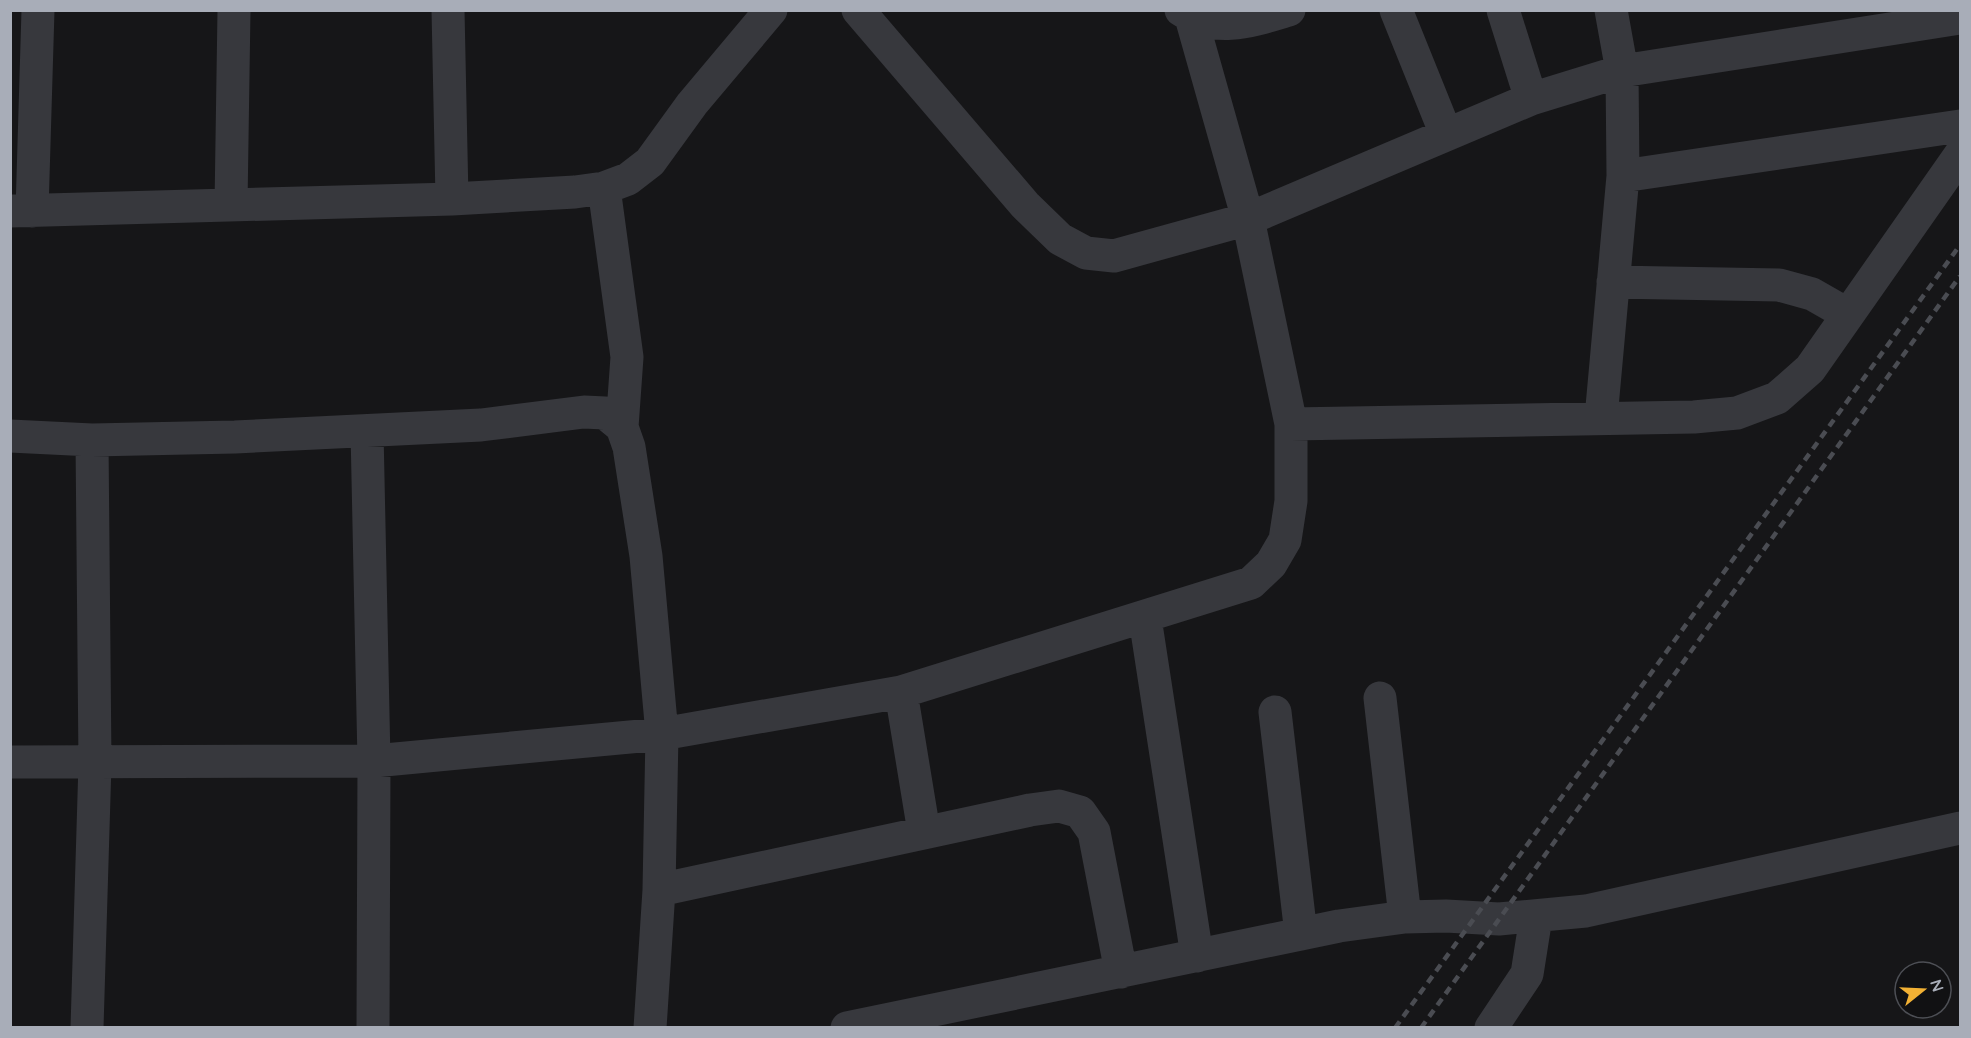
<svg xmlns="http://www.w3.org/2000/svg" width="1971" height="1038" viewBox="0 0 1971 1038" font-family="Quicksand,sans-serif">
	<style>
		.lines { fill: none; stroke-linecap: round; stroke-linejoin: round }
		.minor { stroke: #37383d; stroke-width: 33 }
		.rail { stroke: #4a4c52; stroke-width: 4.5; stroke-dasharray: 8 6; stroke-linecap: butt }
	</style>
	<rect width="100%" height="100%" fill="#161618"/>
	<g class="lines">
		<!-- minor -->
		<path class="minor" d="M448 10 452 199
			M858 10 1025 205 1060 239 1086 253 1114 256 1248 219 1531 99 1622 71 1960 18
			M1181 10C1216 34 1252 21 1289 10
			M1396 10 1446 134
			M1503 10 1531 99
			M1623 176 1960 126
			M604 188 627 357 622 427
			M231 205 234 10
			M10 211 452 199 575 192 604 188 628 179 650 162 692 104 771 10
			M32 211 38 10
			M1613 282 1779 285 1812 294 1847 314
			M1601 418 1623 176 1622 71 1611 10
			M1291 424 1694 417 1737 413 1777 398 1810 369 1960 155
			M367 431 374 761 373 1028
			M10 436 92 440 235 437 481 425 584 412 605 413 622 427 629 447 646 556 662 734 659 890 650 1028
			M1145 618 1197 956
			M901 692 924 832
			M1380 698 1405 917
			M1275 712 1301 934
			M10 762 374 761 662 734 901 692 1251 583 1271 564 1285 540 1291 501V424L1248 219 1189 10
			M659 890 1030 810 1059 806 1080 812 1094 832 1121 972
			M87 1028 95 763 92 440
			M847 1028 1339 926 1405 917 1446 916 1499 919 1586 911 1960 828
			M1491 1028 1527 974 1536 917"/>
		<!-- rail -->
		<path class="rail" d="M1395 1028 1960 245
			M1421 1028 1960 276"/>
	</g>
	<!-- border -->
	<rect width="1971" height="1038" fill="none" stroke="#a8adb8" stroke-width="24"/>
	<!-- north arrow -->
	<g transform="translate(1923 990) rotate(72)"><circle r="28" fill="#111113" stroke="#4d4f55" stroke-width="1.5"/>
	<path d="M0-4.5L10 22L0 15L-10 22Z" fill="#f2b134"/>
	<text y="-9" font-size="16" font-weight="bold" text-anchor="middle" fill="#a8adb8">N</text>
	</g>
</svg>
